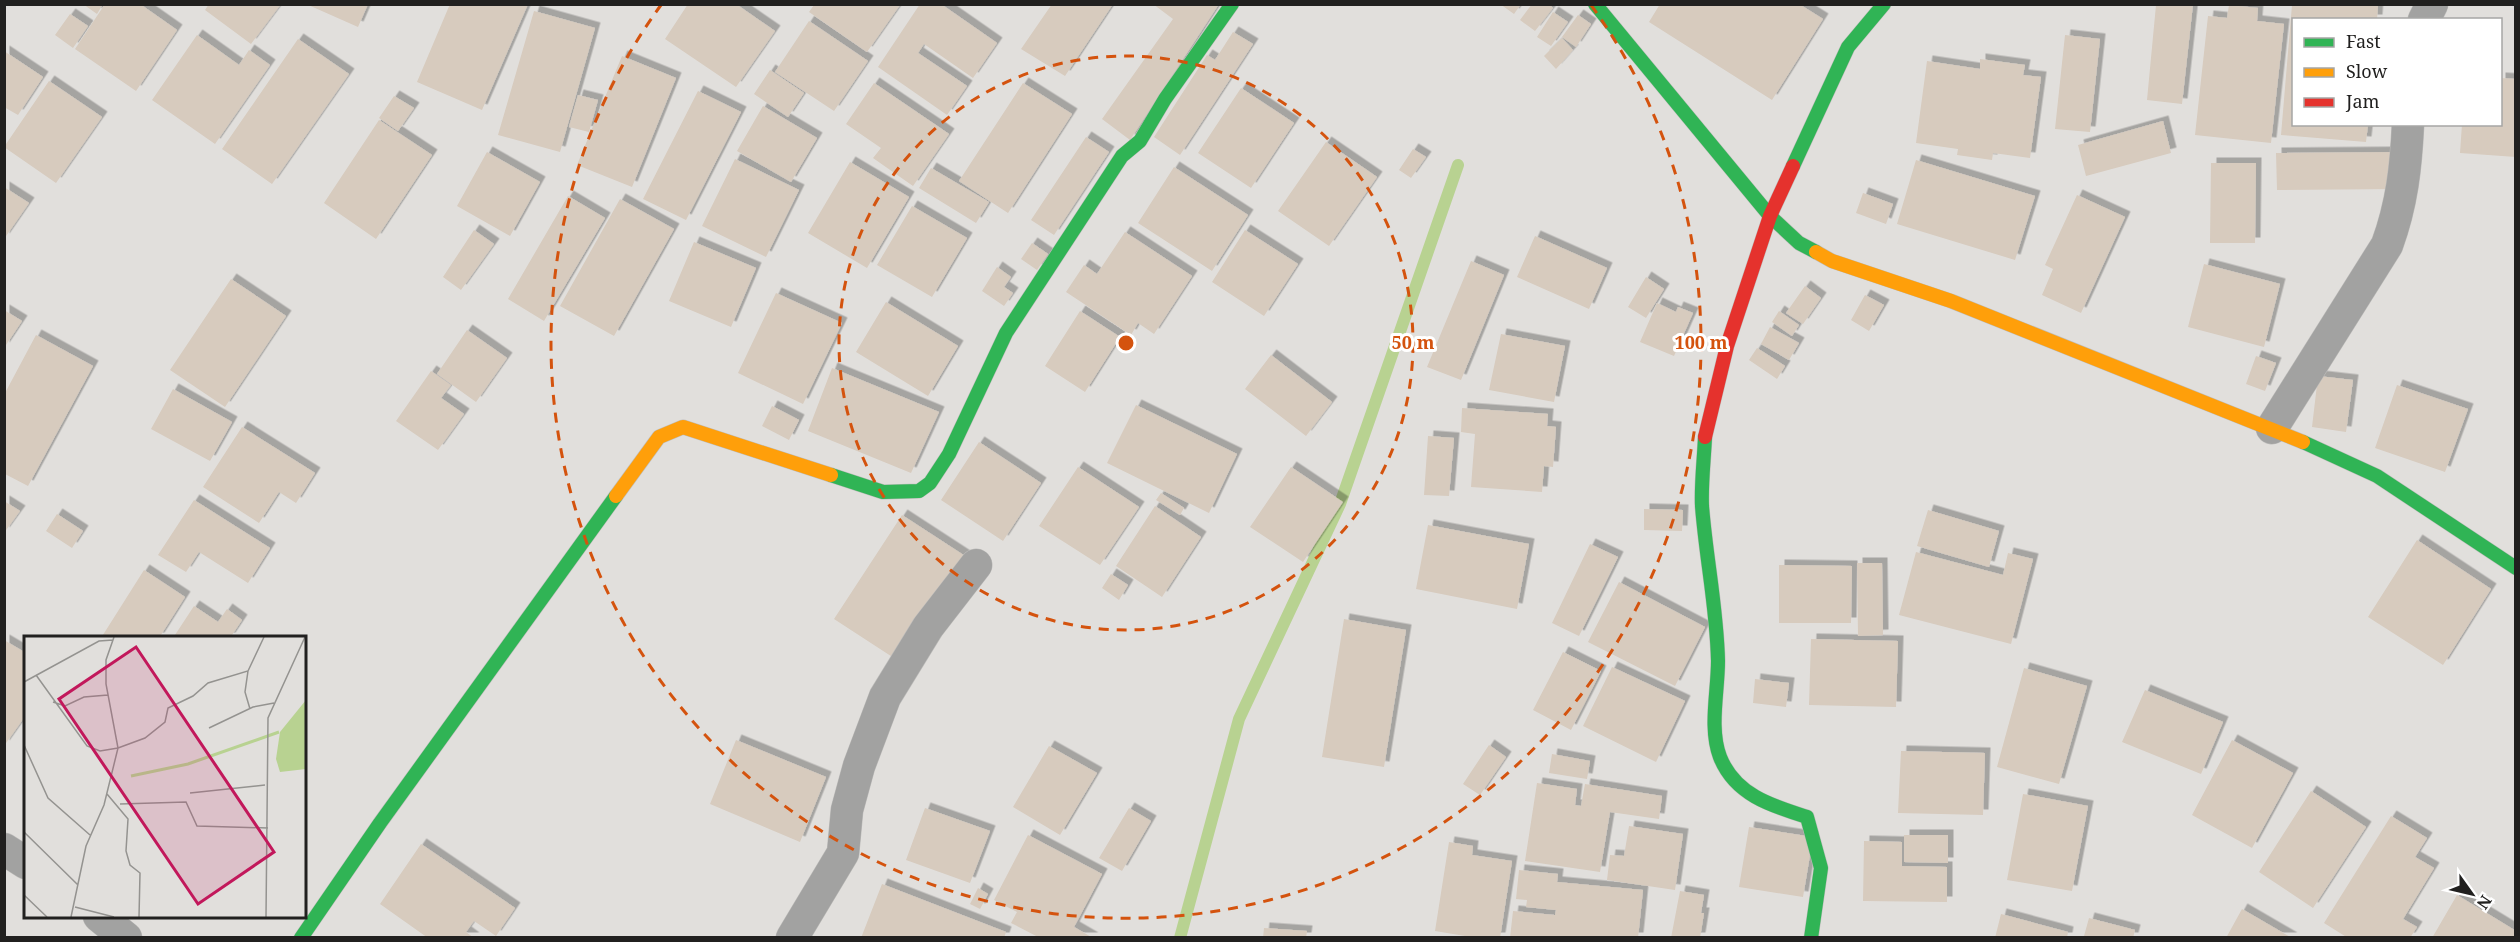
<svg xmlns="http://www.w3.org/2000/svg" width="2520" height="942" viewBox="0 0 2520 942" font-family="'Noto Serif',serif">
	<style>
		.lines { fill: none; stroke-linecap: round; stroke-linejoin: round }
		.stream { stroke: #b8d291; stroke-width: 12 }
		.building { fill: #d7cbbe; filter: url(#shadow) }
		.street-casing { stroke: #bebdbb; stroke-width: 33 }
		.fast-casing { stroke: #bebdbb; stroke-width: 15 }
		.slow-casing { stroke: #bebdbb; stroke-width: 15 }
		.jam-casing { stroke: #bebdbb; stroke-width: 15 }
		.street { stroke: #a2a2a1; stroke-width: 32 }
		.fast { stroke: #30b455; stroke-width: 14 }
		.slow { stroke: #ff9f0a; stroke-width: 14 }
		.jam { stroke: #e5322d; stroke-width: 14 }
		.ring { fill: none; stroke: #d4530e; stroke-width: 3; stroke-dasharray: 10 8 }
		.inset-river { fill: none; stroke: #b8d291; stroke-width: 3 }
		.inset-road { fill: none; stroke: #949390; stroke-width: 1.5 }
		.view { fill: #c2185b; fill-opacity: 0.15; stroke: #c2185b; stroke-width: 3 }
		.inset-edge { fill: none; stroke: #21201f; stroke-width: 3 }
		.centre { fill: #d4530e; stroke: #fff; stroke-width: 3 }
		.ring-label { font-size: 18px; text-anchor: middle; font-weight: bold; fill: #d4530e; stroke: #fff; stroke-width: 6; stroke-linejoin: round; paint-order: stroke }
	</style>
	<defs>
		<filter id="shadow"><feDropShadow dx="5.5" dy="-5.5" stdDeviation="0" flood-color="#0004"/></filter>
	</defs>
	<rect width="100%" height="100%" fill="#e1dfdc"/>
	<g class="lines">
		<!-- stream -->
		<path class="stream" d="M1180 938 1239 719 1340 504 1458 165"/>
	</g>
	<!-- building -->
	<path class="building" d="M83 4H103L97 14Z
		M105 4H140L177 30 136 91 75 49Z
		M209 4H281L251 44 205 10Z
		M306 4H368L358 27Z
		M450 4H528L482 110 417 82Z
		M688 4H736L775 31 736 87 665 39Z
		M920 4H941L997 43 973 78 924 44 918 53 967 86 947 115 878 67Z
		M1052 4H1113L1065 76 1021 49Z
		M1153 4H1219L1130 140 1102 119 1173 19Z
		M1500 4H1521L1514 14Z
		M1532 4H1549L1553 8 1535 31 1520 20Z
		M1660 4H1799L1823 19 1772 100 1649 22Z
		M2164 4H2193L2182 104 2147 100 2156 5 2164 6Z
		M814 5H900L867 52 809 12Z
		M2229 5 2258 8 2257 21 2284 24 2271 143 2195 135 2208 16 2227 18Z
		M2292 5H2378L2377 20H2294V124H2368L2366 142 2281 135Z
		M534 11 595 28 560 152 498 135Z
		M1553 12 1568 22 1551 46 1537 37Z
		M70 14 88 26 73 48 55 35Z
		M1578 15 1591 24 1576 47 1562 37Z
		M809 21 868 61 834 111 775 72Z
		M1233 32 1253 44 1180 155 1154 137 1207 55 1215 60Z
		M197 35 239 65 249 50 270 65 215 144 152 100Z
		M2065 35 2100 39 2090 132 2055 129Z
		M1562 38 1573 50 1556 69 1544 56Z
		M298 39 349 74 272 184 222 149Z
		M4 51 43 77 18 115 4 107Z
		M622 56 676 78 632 187 577 165Z
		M1980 59 2025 65 2023 75 2041 77 2030 158 1993 153 1992 160 1957 155 1958 149 1916 143 1927 61 1980 69Z
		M770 70 804 93 788 117 754 94Z
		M2500 78 2516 79V157L2460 153 2462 124H2500Z
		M49 81 102 117 56 183 4 147Z
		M874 83 949 134 913 186 873 158 881 148 846 124Z
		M1023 83 1072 114 1008 213 959 181Z
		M1241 88 1294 123 1251 188 1198 153Z
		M698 91 741 112 686 220 643 199Z
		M578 95 598 100 589 132 569 127Z
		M394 96 414 108 398 131 379 118Z
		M763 106 817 138 791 182 737 151Z
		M379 120 432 155 376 239 324 203Z
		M2163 121 2171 153 2086 176 2078 145Z
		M1086 137 1109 152 1054 235 1031 220Z
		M1326 142 1377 177 1329 246 1278 211Z
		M1413 149 1426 157 1411 178 1399 170Z
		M487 152 540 182 510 236 457 206Z
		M2400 152V189L2277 190 2276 153Z
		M735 159 799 190 766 257 702 226Z
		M1916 160 2035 196 2015 260 1897 224Z
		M850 162 909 197 867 268 808 233Z
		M2211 163H2256L2255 243H2210Z
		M1174 167 1248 215 1212 271 1138 223Z
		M931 168 989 202 976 223 919 188Z
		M4 187 29 203 4 239Z
		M1863 193 1893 204 1886 224 1856 213Z
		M2077 195 2125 217 2081 313 2042 295 2053 269 2045 265Z
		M568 196 605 218 544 321 508 299Z
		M620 199 674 229 614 336 560 306Z
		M912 206 967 238 932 297 877 265Z
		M474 230 494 244 461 290 443 277Z
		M1245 230 1298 264 1264 316 1212 282Z
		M1125 232 1192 276 1154 334 1138 323 1131 335 1066 292 1084 265 1097 274Z
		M1535 236 1607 268 1589 309 1517 277Z
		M694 242 756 268 731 327 669 301Z
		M1032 243 1048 254 1037 270 1021 259Z
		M1471 261 1504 275 1461 380 1427 367Z
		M2204 264 2280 284 2264 347 2188 327Z
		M997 267 1011 277 1004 287 1013 293 1004 306 982 291Z
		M1646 277 1664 289 1646 318 1628 307Z
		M231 279 286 316 225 407 170 370Z
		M1805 286 1821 298 1803 324 1786 313Z
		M776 293 842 323 803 404 738 373Z
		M1865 295 1884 305 1869 331 1851 320Z
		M886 302 958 346 928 396 856 352Z
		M1657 303 1676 312 1678 307 1693 313 1674 356 1640 342Z
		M4 310 22 321 4 348Z
		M1080 311 1120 337 1085 392 1045 366Z
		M1779 311 1799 325 1792 336 1772 322Z
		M1770 327 1799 343 1789 360 1761 344Z
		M467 330 507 358 476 402 437 374Z
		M1501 334 1565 346 1554 402 1489 390Z
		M36 335 93 366 28 486 5 474V393Z
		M1757 348 1785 366 1777 379 1749 360Z
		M1271 355 1332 402 1306 436 1245 389Z
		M2256 356 2276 363 2265 391 2246 384Z
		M832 368 939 412 911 473 808 431Z
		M431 371 451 385 441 398 464 414 438 450 396 421Z
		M2318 376 2353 380 2346 432 2312 427Z
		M2397 385 2468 409 2445 472 2375 448Z
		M173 389 232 422 210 461 151 429Z
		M1136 405 1237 454 1209 513 1107 463Z
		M772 406 799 420 789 440 762 426Z
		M1462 408 1548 414 1547 426 1556 427 1553 467 1544 466 1542 492 1471 487 1475 434 1461 432Z
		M242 427 315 473 296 503 279 492 259 523 203 487Z
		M1428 436 1454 438 1449 496 1424 495Z
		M979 442 1041 483 1003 541 941 500Z
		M1078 467 1139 507 1100 565 1039 526Z
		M1291 467 1343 502 1303 562 1250 527Z
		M1161 493 1184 508 1180 515 1156 500Z
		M194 500 270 548 248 583 199 552 186 572 158 555Z
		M4 501 20 511 4 533Z
		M1155 506 1201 537 1162 597 1116 566Z
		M1644 509 1683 510 1682 531 1644 530Z
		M1928 510 1999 531 1989 567 1917 546Z
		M57 514 83 531 72 548 46 531Z
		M902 515 965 556 897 660 834 619Z
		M1428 525 1529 544 1517 609 1416 589Z
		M2417 540 2491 589 2443 665 2368 617Z
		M1590 544 1618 557 1579 636 1552 623Z
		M1916 552 2003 575 2008 553 2033 559 2011 644 1899 615Z
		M1857 563H1882L1883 635 1858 636Z
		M1779 565 1852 566 1851 623H1779Z
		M144 570 185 597 159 638H101Z
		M1111 574 1128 585 1119 600 1102 588Z
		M1619 582 1705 627 1675 686 1588 642Z
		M194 606 218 622 227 609 242 620 230 638H173Z
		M1344 619 1406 630 1384 767 1322 757Z
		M1811 639 1898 641 1896 707 1809 705Z
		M4 640 26 653V715L4 746Z
		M1563 652 1601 671 1571 730 1533 710Z
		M1612 667 1685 701 1656 762 1583 726Z
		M2024 668 2087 686 2059 784 1997 767Z
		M1755 679 1789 683 1786 707 1753 703Z
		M2145 690 2223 722 2201 774 2122 742Z
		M736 740 826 777 800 842 710 804Z
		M2232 740 2293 773 2252 848 2192 815Z
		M1489 745 1506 757 1480 795 1463 784Z
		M1049 746 1097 773 1060 835 1013 807Z
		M1901 751 1985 753 1983 815 1898 813Z
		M1552 754 1590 761 1587 779 1549 773Z
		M1537 783 1577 789 1575 805 1581 806 1585 784 1662 796 1659 819 1610 812 1600 872 1525 861Z
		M2311 791 2366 827 2313 908 2259 872Z
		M2023 794 2088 806 2072 891 2007 880Z
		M925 808 990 831 970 883 906 860Z
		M1129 808 1151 821 1122 871 1099 858Z
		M2391 816 2427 838 2415 857 2434 868 2403 919 2417 927 2410 938H2348L2324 923Z
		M1629 826 1683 834 1675 890 1607 880 1610 855 1624 856Z
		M1749 827 1813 837 1803 897 1739 887Z
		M1028 835 1102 874 1074 927 1093 938H1040L1011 923 1017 912 994 900Z
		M1904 835H1948V863L1904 862Z
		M1864 841 1902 842V866L1947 867V902L1863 901Z
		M1449 842 1473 846 1472 855 1512 861 1500 938H1477L1435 931Z
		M421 844 515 908 496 936 474 921 466 932 474 938H428L380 904Z
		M1519 870 1558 874 1557 882 1643 890 1638 938H1510L1513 911 1555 915 1556 910 1526 907 1527 900 1516 899Z
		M882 884 1006 932 1004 938H861Z
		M978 888 988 894 980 909 970 904Z
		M1680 891 1704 895 1701 913H1704L1700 938H1671Z
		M2457 895 2516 931 2513 938H2432Z
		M2242 909 2292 938H2226Z
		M2001 914 2068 932 2067 938H1995Z
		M2089 918 2135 930 2133 938 2084 936Z
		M1264 928 1307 931 1306 938H1263Z"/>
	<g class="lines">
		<!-- street casing -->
		<g class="street-casing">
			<path id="street" d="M2424 20 2432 4
				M2272 428 2387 245C2402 204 2406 167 2408 124
				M4 849 26 863
				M99 916 126 938
				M792 938 843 853 847 810 859 766 885 697 928 627 976 565"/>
		</g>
		<!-- fast casing -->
		<g class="fast-casing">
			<path id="fast" d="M1595 4 1770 216 1799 243 1816 252
				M1793 166 1848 47 1884 4
				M1705 437C1704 460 1701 484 1702 506 1706 558 1717 609 1718 661 1718 692 1709 728 1720 757 1735 795 1772 806 1807 817L1821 868 1811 938
				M2303 442 2377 476 2516 568
				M831 475 883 492 919 491 930 483 949 454 1006 333 1122 156 1140 141 1165 99 1232 4
				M301 938 380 823 616 496"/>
		</g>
		<!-- slow casing -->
		<g class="slow-casing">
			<path id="slow" d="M1816 252 1832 261 1951 301 2303 442
				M616 496 659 437 683 427 831 475"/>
		</g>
		<!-- jam casing -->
		<g class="jam-casing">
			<path id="jam" d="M1705 437 1727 346 1770 216 1793 166"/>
		</g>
		<!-- street -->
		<use href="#street" class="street"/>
		<!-- fast -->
		<use href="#fast" class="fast"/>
		<!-- slow -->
		<use href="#slow" class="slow"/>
		<!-- jam -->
		<use href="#jam" class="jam"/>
	</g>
	<!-- distance rings -->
	<g class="ring">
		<circle cx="1126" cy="343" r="287"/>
		<path d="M1591 5A575 575 0 1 1 661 5"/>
	</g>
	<!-- overview -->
	<g transform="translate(24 636)">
		<rect width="282" height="282" fill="#e1dfdc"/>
		<path d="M282 64V133L256 136 252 123 256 96Z" fill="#b8d291"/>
		<path class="inset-river" d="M107 140 164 128 255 96"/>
		<path class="inset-road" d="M224 35 221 56 226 73M12 39 63 110 76 115 94 112 121 102 141 86 144 72 169 60 184 47 224 35 240 1M0 46 75 5 89 4M29 66 41 70 60 61 84 59M185 92 229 71 250 67M0 109 24 162 66 199M166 157 241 149M83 158 104 183 102 215 106 229 116 237 115 281M96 168 162 166 173 190 244 192M0 196 54 249M0 259 23 281M51 271 90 281M47 281 62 210 80 169 94 112 82 48V24L90 1M242 281 244 82 281 1"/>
		<path class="view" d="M112 11 250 216 174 268 35 63Z"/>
		<rect width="282" height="282" class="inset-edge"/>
	</g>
	<circle cx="1126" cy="343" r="9" class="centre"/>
	<g class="ring-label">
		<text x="1413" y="349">50 m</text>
		<text x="1701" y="349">100 m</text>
	</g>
	<!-- border -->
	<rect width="2520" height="942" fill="none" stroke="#21201f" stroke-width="12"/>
	<!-- legend -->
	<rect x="2292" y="18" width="210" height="108" fill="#ffffff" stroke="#a6a6a5" stroke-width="1.5"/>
	<rect x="2304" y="38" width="30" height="9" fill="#30b455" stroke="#a6a6a5" stroke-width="1.5"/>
	<text x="2346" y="48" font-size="18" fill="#21201f">Fast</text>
	<rect x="2304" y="68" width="30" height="9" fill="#ff9f0a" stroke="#a6a6a5" stroke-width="1.5"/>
	<text x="2346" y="78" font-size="18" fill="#21201f">Slow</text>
	<rect x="2304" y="98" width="30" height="9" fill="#e5322d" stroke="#a6a6a5" stroke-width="1.5"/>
	<text x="2346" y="108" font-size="18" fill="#21201f">Jam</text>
	<!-- north arrow -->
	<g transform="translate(2472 894) rotate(124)" stroke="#ffffff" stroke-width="4.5" paint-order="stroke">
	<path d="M0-4.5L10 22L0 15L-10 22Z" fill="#21201f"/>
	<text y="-9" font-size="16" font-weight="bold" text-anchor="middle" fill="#21201f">N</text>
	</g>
</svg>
